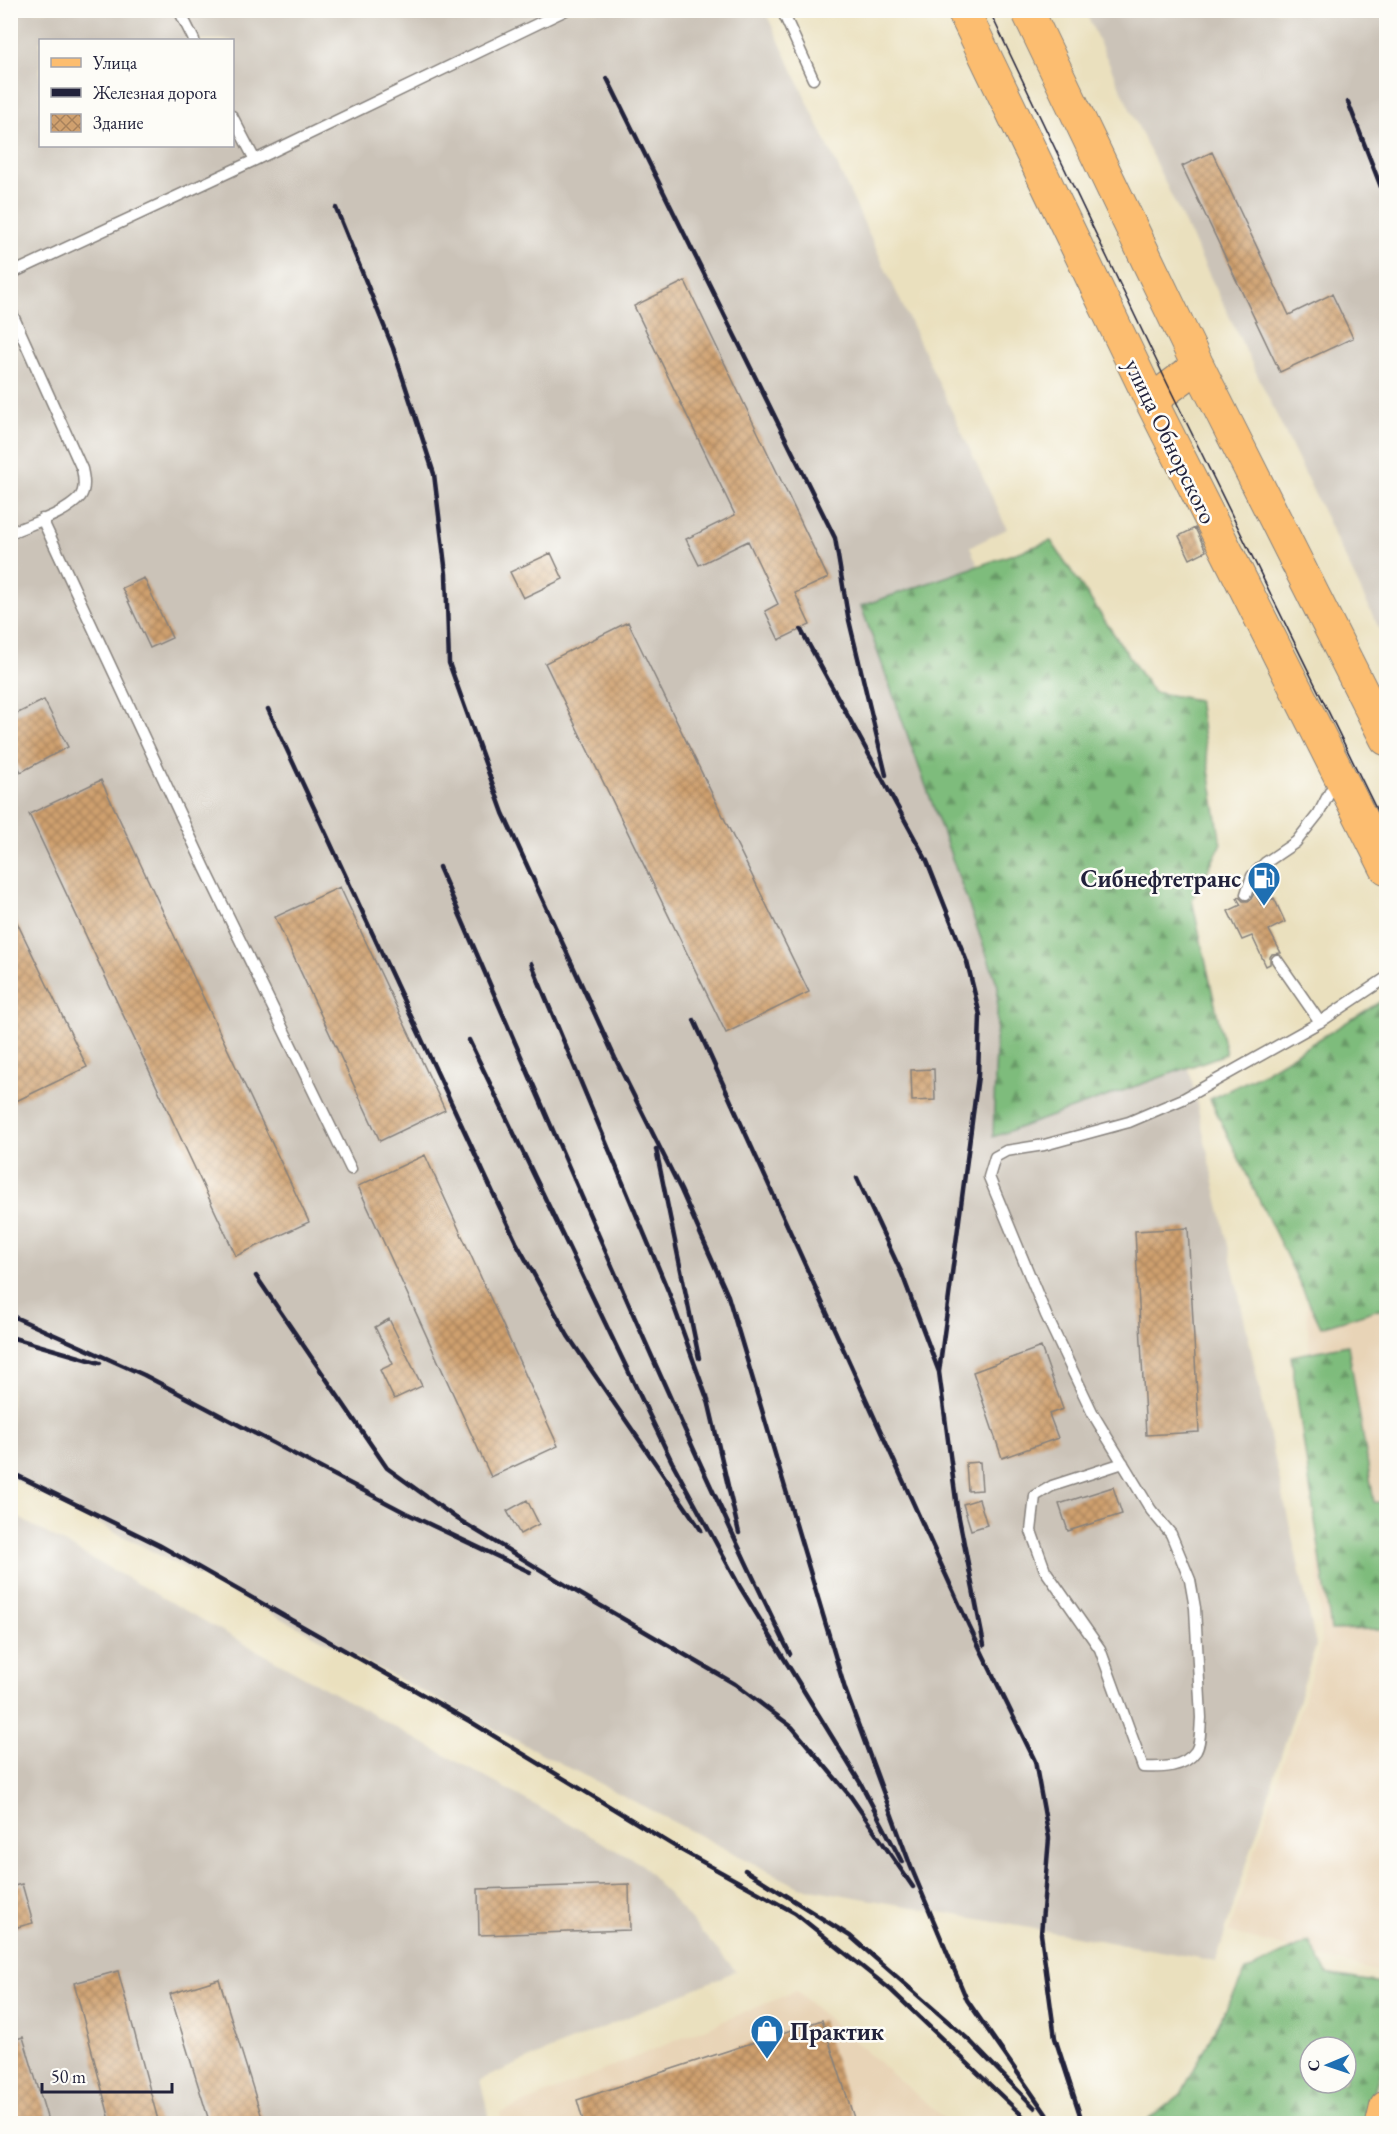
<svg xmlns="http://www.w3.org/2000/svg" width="1397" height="2134" viewBox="0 0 1397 2134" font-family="'EB Garamond',serif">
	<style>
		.built { fill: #e8d4b7 }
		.industrial { fill: #cbc3b8; fill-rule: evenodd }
		.forest { fill: url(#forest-firs); stroke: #506f5b; stroke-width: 1.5; fill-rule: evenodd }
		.building { fill: url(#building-cross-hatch) }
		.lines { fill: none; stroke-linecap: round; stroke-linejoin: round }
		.service-casing { stroke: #86817c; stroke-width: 13 }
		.primary-casing { stroke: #86817c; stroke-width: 34 }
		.service { stroke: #fff; stroke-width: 10 }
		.primary { stroke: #fcbd6f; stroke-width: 32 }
		.tram { stroke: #22223b; stroke-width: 1.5 }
		.rail { stroke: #22223b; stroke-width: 4.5 }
		.labels { text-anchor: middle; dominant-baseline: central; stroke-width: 5; stroke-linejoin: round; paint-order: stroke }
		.street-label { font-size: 24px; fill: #22223b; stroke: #fdfcf7 }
		.poi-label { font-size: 24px; font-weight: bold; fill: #22223b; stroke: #fdfcf7; text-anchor: end }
	</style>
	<defs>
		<pattern id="forest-firs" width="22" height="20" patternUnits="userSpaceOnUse" patternTransform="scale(1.5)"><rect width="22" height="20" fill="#7ebc7b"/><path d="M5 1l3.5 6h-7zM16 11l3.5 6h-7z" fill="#679866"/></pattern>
		<pattern id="building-cross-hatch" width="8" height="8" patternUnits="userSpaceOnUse" patternTransform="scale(1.5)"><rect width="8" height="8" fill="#cfa06e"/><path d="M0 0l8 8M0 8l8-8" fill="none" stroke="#a8825c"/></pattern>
	</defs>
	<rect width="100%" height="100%" fill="#fdfcf7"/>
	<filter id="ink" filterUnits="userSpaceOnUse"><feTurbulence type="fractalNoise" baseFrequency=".0167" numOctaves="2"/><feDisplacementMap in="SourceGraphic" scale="12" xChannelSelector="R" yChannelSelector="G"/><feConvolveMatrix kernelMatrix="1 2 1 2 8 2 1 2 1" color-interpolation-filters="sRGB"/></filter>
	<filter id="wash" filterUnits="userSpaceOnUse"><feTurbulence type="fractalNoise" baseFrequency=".008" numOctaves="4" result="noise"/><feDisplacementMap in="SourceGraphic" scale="24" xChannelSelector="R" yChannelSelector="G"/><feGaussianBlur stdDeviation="1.35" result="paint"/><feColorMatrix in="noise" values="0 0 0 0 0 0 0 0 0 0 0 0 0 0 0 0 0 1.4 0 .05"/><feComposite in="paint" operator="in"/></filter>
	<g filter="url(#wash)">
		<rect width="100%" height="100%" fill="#eae0be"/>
		<!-- built -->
		<path class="built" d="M1386 1281V1974L1229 1933 1321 1644 1307 1303Z
			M796 1991 949 2123 502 2124 500 2113Z"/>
		<!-- industrial -->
		<path class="industrial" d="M10 11H765L1007 529 970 547 1185 1050 1316 1645 1216 1961 799 1887 11 1478ZM40 40H232V146H40Z
			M1085 11H1386V643L1135 120Z
			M10 1513 641 1864 736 1971 480 2080 491 2123H11Z"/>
		<!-- forest -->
		<path class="forest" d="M1051 541 1153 692 1198 700 1221 845 1192 900 1226 1054 993 1137 998 986 861 606Z
			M1386 998V1307L1321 1327 1210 1099 1264 1073Z
			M1348 1345 1374 1502 1386 1503V1629L1331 1630 1291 1356Z
			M1309 1941 1327 1974 1386 1984V2050L1365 2123H1144L1181 2094 1246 1971ZM1310 2047H1346V2083H1310Z"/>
		<g id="blocks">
			<!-- building -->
			<path class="building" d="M1212 152 1289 315 1332 294 1353 338 1280 372 1182 166Z
				M685 281 828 578 795 593 810 625 779 640 765 611 778 604 748 541 699 565 686 539 735 515 634 306Z
				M1195 528 1206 551 1190 559 1179 536Z
				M551 553 563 579 523 598 510 572Z
				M144 578 172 638 150 648 122 588Z
				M628 622 809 992 726 1033 545 663Z
				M44 700 68 747 21 772 15 760 10 762V717Z
				M101 780 309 1222 236 1256 29 814Z
				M340 887 445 1110 380 1141 275 917Z
				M1255 892 1261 905 1274 898 1285 922 1269 930 1281 953 1272 954 1270 957V964L1266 966 1252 936 1242 940 1228 911 1241 905 1237 898 1239 897 1243 901H1248L1251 899Z
				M10 908 87 1067 10 1104Z
				M934 1069 935 1100 912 1101 911 1070Z
				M425 1155 558 1446 491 1477 358 1186Z
				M1188 1228 1199 1432 1146 1435 1135 1231Z
				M389 1319 422 1386 394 1399 380 1370 393 1364 375 1327Z
				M1041 1347 1063 1409 1049 1414 1058 1438 1002 1458 973 1372Z
				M980 1462 982 1490 968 1491 966 1463Z
				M1113 1487 1122 1514 1068 1531 1059 1504Z
				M979 1499 987 1525 971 1530 963 1504Z
				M527 1500 539 1524 520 1534 507 1511Z
				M22 1884 33 1923 10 1929V1887Z
				M629 1884 630 1930 479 1935 478 1889Z
				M118 1971 159 2124H111L74 1983Z
				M219 1979 264 2124H210L170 1994Z
				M822 2020 856 2124H584L577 2100Z
				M23 2037 49 2124H10V2041Z"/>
		</g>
	</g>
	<g filter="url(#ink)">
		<use href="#blocks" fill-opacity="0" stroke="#86817c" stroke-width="1.5"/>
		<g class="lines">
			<!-- service casing -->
			<g class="service-casing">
				<path id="service" d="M179 10 194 40
					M782 10 813 79
					M232 116 255 160
					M10 274 255 160 566 10
					M10 309 82 469C84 478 86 489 80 497 64 515 32 523 10 533
					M42 519 205 868 351 1169
					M1246 894 1252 876 1265 863 1296 842 1319 813 1336 780
					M1277 960 1320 1022 1386 978
					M1123 1463 1052 1486 1035 1496 1031 1531 1045 1570 1100 1649 1143 1767C1161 1768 1184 1768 1196 1751 1201 1743 1200 1728 1201 1718L1195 1608 1190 1580 1171 1534 1151 1510 1093 1414 1046 1315 989 1177 995 1157 1006 1151 1044 1145 1129 1122 1183 1099 1320 1022"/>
			</g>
			<!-- primary casing -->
			<g class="primary-casing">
				<path id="primary" d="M963 10 1151 401 1386 868
					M1027 10 1198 366 1386 739
					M1151 401 1198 366
					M1382 2124 1386 2107"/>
			</g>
			<!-- service -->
			<use href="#service" class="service"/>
			<!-- primary -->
			<use href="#primary" class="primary"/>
			<!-- tram -->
			<path class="tram" d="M989 10 1169 387 1386 829"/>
			<!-- rail -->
			<path class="rail" d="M607 78 835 538 848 616 886 775
				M1348 102 1386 200
				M336 208 393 348 434 474 446 574 449 663 503 813 615 1058 681 1190 728 1296 845 1689 911 1867 967 2000 1053 2124
				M801 630 927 861 967 962 980 1015 978 1076 939 1372
				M268 709 516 1242 568 1336 701 1530
				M439 867C554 1130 664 1396 790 1654
				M531 963 669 1293 709 1404
				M694 1020 969 1626 1035 1761 1049 1838 1041 1934 1055 2038 1081 2118 1085 2124
				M469 1040 672 1462 740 1587 861 1784 902 1862
				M656 1149 699 1358
				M857 1178 902 1274 939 1372 957 1508 984 1645
				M256 1276 387 1468 456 1518 577 1592 735 1684 792 1727 851 1797 913 1887
				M10 1315 144 1375 406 1513 530 1572
				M10 1337 100 1363
				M707 1396 739 1533
				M10 1472 159 1545 471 1722 681 1850 795 1913 891 1990 1031 2124
				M745 1870 850 1936 969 2040 1035 2108"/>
		</g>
	</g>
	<!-- icons -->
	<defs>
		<g id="fuel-pin" transform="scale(1.725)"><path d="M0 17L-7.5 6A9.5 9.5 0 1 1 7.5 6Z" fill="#1f6fb2" stroke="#fdfcf7"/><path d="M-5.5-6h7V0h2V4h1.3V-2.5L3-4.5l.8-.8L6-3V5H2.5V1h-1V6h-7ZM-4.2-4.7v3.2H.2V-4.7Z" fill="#fff"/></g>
		<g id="shop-pin" transform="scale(1.725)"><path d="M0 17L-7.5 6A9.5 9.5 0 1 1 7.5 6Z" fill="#1f6fb2" stroke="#fdfcf7"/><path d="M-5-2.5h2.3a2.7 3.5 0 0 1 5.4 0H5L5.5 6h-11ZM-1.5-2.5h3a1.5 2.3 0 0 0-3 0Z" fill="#fff"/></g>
	</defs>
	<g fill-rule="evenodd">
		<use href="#fuel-pin" x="1264" y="878"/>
		<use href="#shop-pin" x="767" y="2031"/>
	</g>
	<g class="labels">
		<!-- street labels -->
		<g class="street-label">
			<text transform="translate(1171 441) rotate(64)">улица Обнорского</text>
		</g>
		<!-- poi labels -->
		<g class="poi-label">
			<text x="1241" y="878">Сибнефтетранс</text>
			<text x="790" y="2031" text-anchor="start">Практик</text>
		</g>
	</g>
	<!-- margin -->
	<rect width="1397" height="2134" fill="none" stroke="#fdfcf7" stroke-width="36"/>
	<!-- legend -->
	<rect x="39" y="39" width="195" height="108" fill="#fdfcf7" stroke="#a5a5ac" stroke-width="1.5"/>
	<rect x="51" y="58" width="30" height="9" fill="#fcbd6f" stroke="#a5a5ac" stroke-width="1.5"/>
	<text x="93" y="69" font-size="18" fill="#22223b">Улица</text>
	<rect x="51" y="88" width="30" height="9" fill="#22223b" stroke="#a5a5ac" stroke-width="1.5"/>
	<text x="93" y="99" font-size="18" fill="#22223b">Железная дорога</text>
	<rect x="51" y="114" width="30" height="18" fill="url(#building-cross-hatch)" stroke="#a5a5ac" stroke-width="1.5"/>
	<text x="93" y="129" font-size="18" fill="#22223b">Здание</text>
	<!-- north arrow -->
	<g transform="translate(1328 2065) rotate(268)"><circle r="28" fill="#fdfcf7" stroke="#a5a5ac" stroke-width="1.5"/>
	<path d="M0-4.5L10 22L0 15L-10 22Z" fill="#1f6fb2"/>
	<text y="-9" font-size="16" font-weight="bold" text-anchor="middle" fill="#22223b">С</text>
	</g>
	<!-- scale -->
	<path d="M42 2083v9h130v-9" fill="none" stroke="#22223b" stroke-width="3"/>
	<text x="51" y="2083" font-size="18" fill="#22223b" stroke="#fdfcf7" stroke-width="4.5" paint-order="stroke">50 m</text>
</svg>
